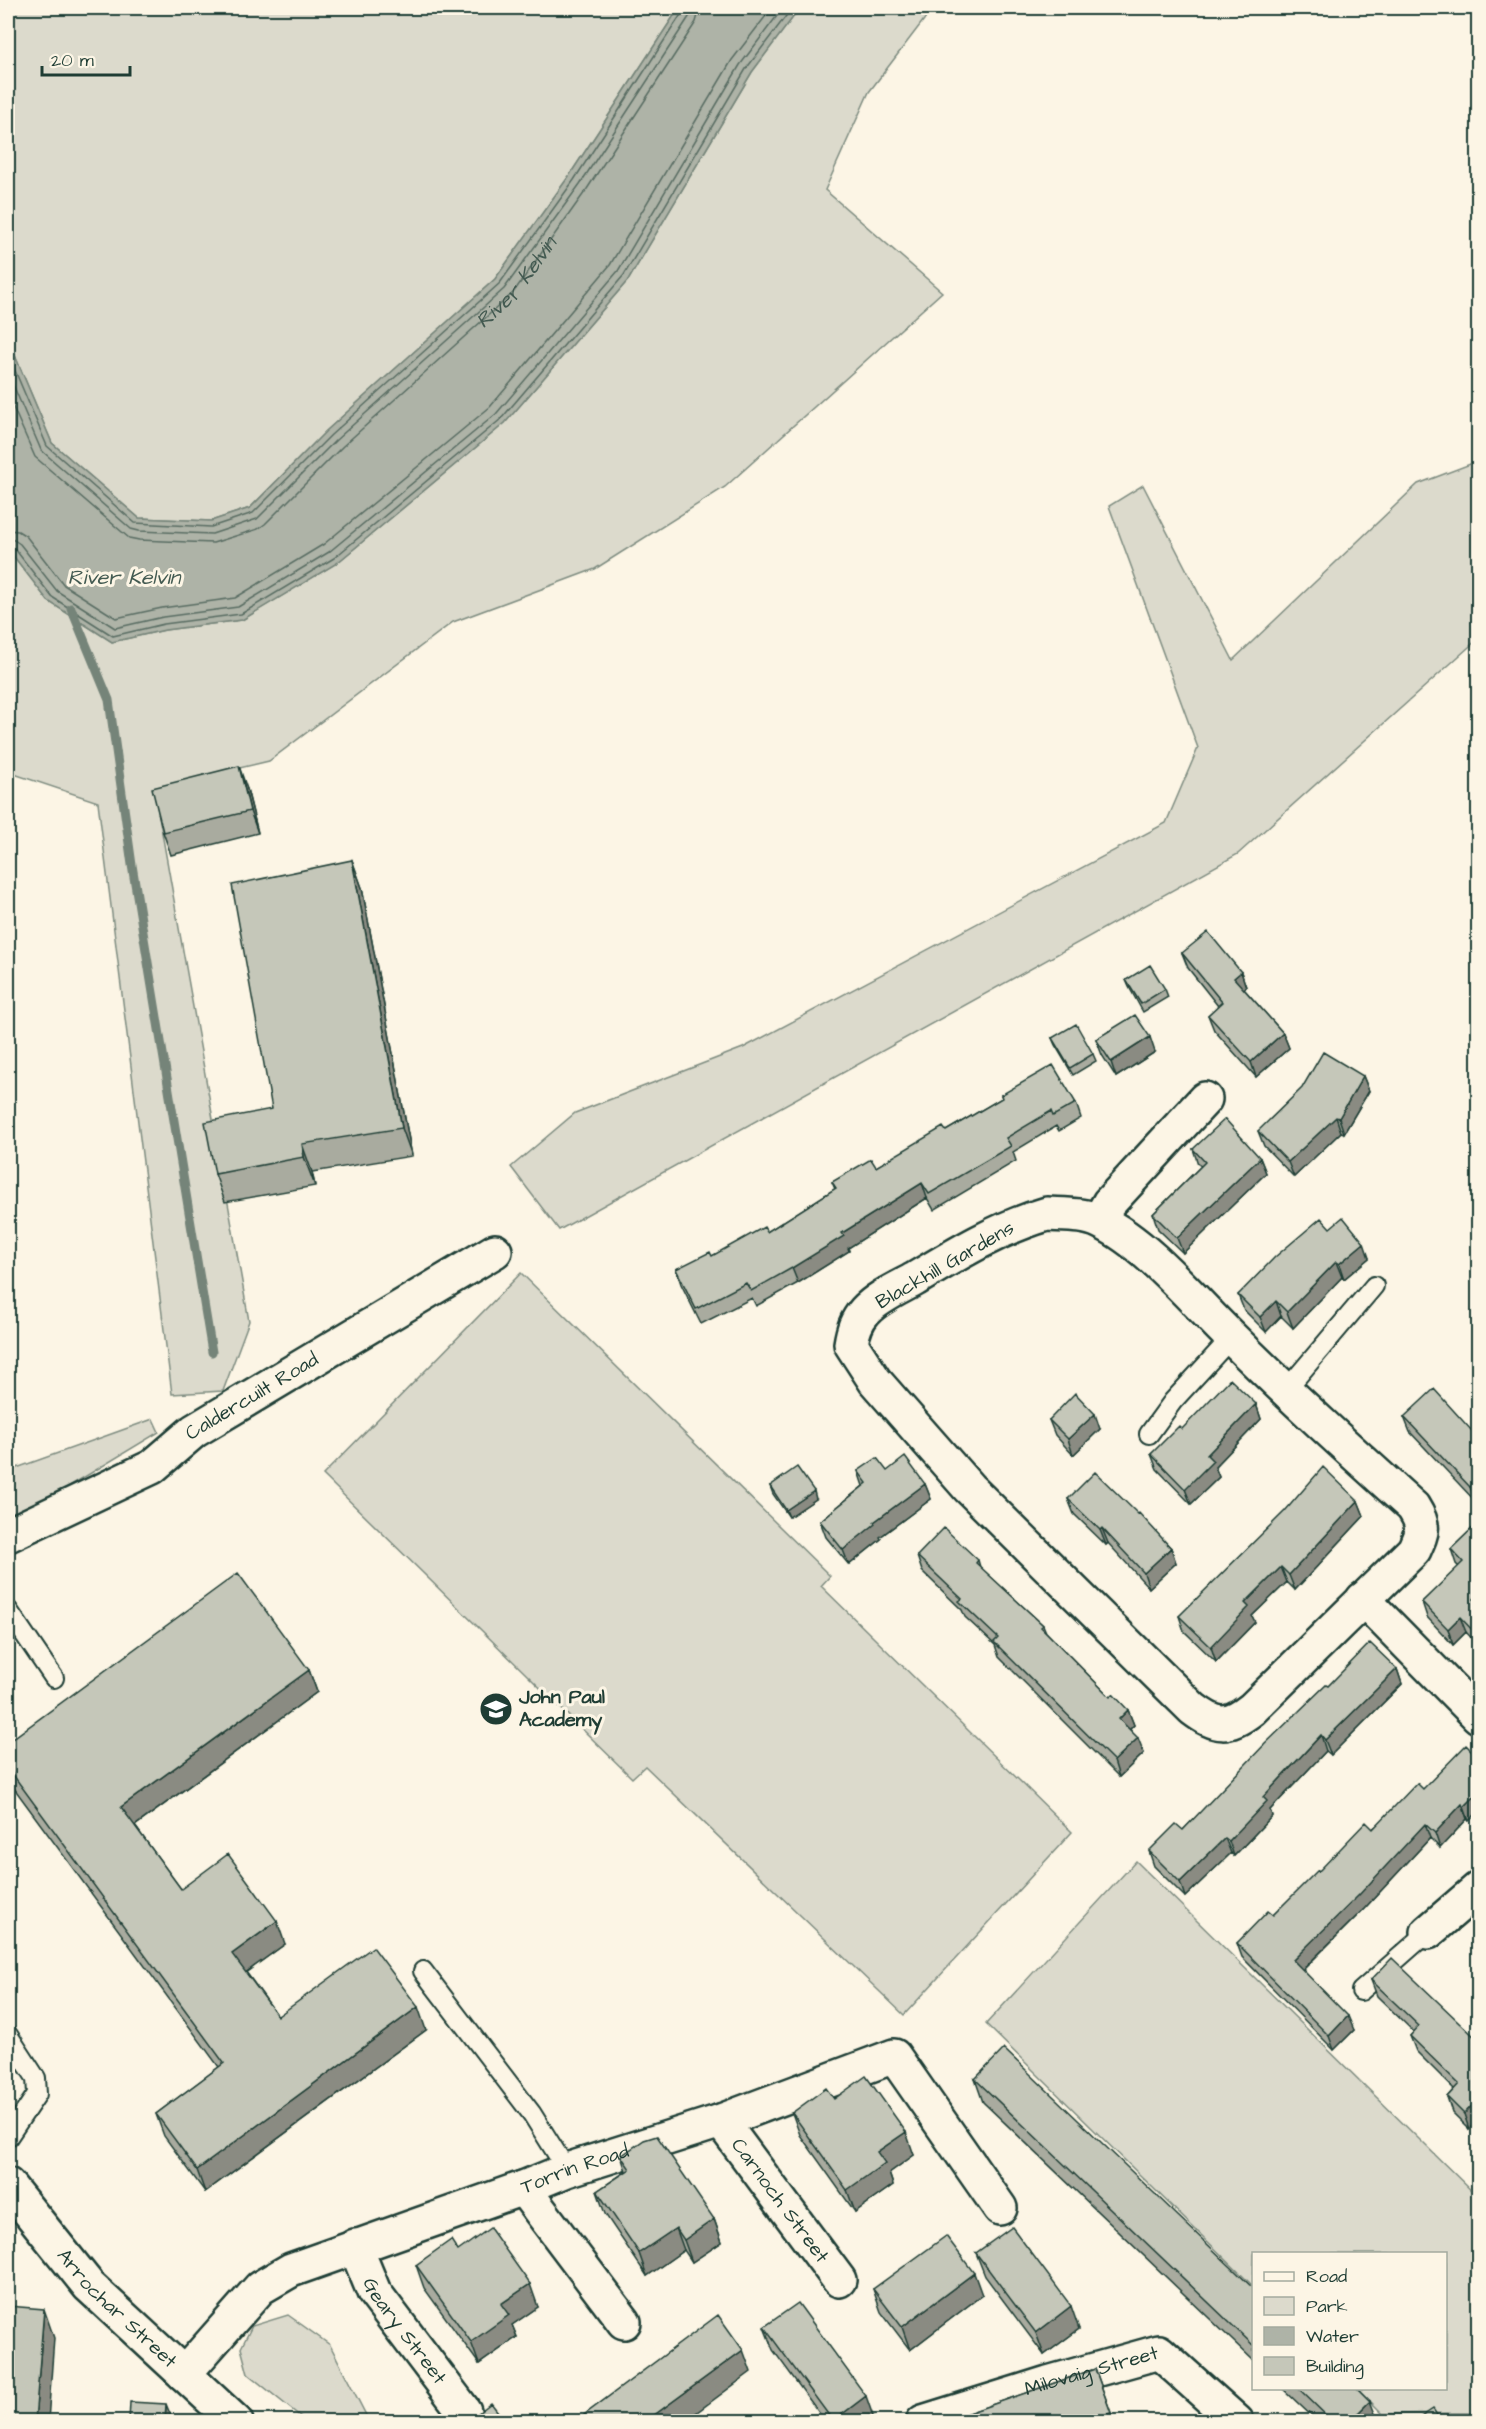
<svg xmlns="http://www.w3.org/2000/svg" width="1486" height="2429" viewBox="0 0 1486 2429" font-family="'Architects Daughter',sans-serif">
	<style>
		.green { fill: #dcdacc; stroke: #7e8c80; stroke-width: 1.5 }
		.water { fill: #aeb3a7; stroke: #758479; stroke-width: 1.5 }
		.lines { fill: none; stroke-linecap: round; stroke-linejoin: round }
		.shore { stroke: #586c62; stroke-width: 1.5 }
		.stream { stroke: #758479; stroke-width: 9 }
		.lane-casing { stroke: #1f3d34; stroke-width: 22 }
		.street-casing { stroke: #1f3d34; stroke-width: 38 }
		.secondary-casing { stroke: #1f3d34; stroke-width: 38 }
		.lane { stroke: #fcf5e5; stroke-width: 18 }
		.street { stroke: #fcf5e5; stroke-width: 33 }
		.secondary { stroke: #fcf5e5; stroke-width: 33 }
		.wall { fill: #a9ab9f; stroke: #1f3d34; stroke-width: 1.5 }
		.shaded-wall { fill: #8a8b82; stroke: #1f3d34; stroke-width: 1.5 }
		.building { fill: #c5c7b9; stroke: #1f3d34; stroke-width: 1.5 }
		.labels { text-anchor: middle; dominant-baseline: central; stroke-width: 6; stroke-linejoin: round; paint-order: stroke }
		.street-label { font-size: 20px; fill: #1f3d34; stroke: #fcf5e5 }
		.poi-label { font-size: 20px; font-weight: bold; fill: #1f3d34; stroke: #fcf5e5; text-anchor: start }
		.water-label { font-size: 21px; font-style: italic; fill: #435a51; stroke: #fcf5e5 }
	</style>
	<rect width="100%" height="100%" fill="#fcf5e5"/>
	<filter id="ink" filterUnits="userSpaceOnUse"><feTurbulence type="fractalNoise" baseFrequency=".0167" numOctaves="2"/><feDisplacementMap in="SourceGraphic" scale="12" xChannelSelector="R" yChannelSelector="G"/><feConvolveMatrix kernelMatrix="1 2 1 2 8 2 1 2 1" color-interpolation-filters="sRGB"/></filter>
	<g filter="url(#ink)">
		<!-- green -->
		<path class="green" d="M8 8H679L569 176 495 279 326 431 250 508 211 521 139 518 52 443 8 339Z
			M800 8H933L869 92 825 190 942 292 725 487 595 569 453 622 269 761 154 788 249 1321 223 1391 172 1394 98 802 8 772V549L48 601 112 642 165 630 242 620 337 563 505 423 629 279 752 72Z
			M1478 461V639L1238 854 559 1230 511 1167 575 1113 743 1048 1166 823 1198 748 1109 506 1143 485 1233 660 1418 484Z
			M521 1273 830 1576 821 1586 1072 1832 904 2015 645 1766 632 1778 323 1475Z
			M153 1419 159 1432 18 1517 8 1520V1471Z
			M1136 1861 1478 2197V2413L1383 2414 1358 2389 1446 2388V2254H1254L1253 2286 986 2024Z
			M288 2315 330 2345 369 2421H306L248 2374 241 2348 252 2326Z"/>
		<!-- water -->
		<path class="water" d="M679 8H800L752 72 629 279 505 423 337 563 242 620 165 630 112 642 48 601 8 549V339L52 443 139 518 211 521 250 508 326 431 495 279 569 176Z"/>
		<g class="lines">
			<!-- shore -->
			<g class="shore">
				<path d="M8 354 47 446 135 523 211 527 253 513 331 435 500 283 574 180 682 13 683 8"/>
				<path d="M8 373 41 450 131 529 139 531 212 534 257 519 336 440 504 289 580 184 689 17 691 8"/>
				<path id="s1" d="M8 396 35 457 129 538 139 540 213 543 258 529 265 524 343 446 513 293 587 189 696 22 700 8"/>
				<path d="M8 530 18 531 26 536 64 585 116 618 162 608 235 598 324 544 490 407 610 265 732 60 772 8"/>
				<path d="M8 539 14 540 20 544 57 591 115 628 163 617 238 607 329 552 496 414 618 271 740 65 783 8"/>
				<path d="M8 546 15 549 52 597 113 636 164 624 241 614 334 558 501 419 624 275 746 69 792 8"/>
			</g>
			<!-- stream -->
			<path class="stream" d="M71 608 109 700 132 865 212 1352"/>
			<!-- lane casing -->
			<g class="lane-casing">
				<path id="lane" d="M1286 1390 1374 1286
					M1149 1434 1173 1401 1231 1338
					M8 1610 54 1678
					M423 1971 532 2114 567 2170
					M1361 1991 1428 1932
					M8 2035 36 2078 37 2094 8 2137"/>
			</g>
			<!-- street casing -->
			<g class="street-casing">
				<g id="street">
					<path d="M1047 1214C1065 1215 1085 1214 1101 1222 1146 1243 1194 1301 1230 1336 1289 1395 1351 1451 1413 1507 1425 1526 1423 1530 1414 1550L1252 1709C1228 1728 1217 1727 1193 1709L969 1488 875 1381 851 1344C853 1331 856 1321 865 1311 878 1297 899 1288 915 1279 958 1253 999 1228 1047 1214Z"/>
					<path d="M1099 1220 1109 1203 1205 1099"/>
					<path id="s2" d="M8 1535 152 1467 194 1431 495 1251"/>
					<path d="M1363 1599 1478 1716"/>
					<path d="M1428 1932 1478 1889"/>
					<path id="s3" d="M721 2121 839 2280"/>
					<path d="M523 2188 624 2322"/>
					<path id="s4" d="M355 2246 374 2292 464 2411"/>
					<path id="s5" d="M184 2374 260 2288 291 2270 523 2188 567 2170 721 2121 894 2056 1000 2208"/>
					<path id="s6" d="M923 2422 1048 2383 1159 2352 1237 2422"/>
				</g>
			</g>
			<!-- secondary casing -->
			<g class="secondary-casing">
				<g id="secondary">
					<path id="s7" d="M8 2185 89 2286 236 2422"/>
				</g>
			</g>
			<!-- lane -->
			<use href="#lane" class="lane"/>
			<!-- street -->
			<use href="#street" class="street"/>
			<!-- secondary -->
			<use href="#secondary" class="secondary"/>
		</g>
		<!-- wall -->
		<path class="wall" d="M247 789 258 833 171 855 163 832Z
			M352 860 362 888 412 1156 312 1172 315 1186 225 1202 215 1174 272 1109Z
			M1182 953 1241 972 1246 987 1244 989 1283 1033 1289 1048 1256 1077 1214 1030 1208 1015 1218 1006 1188 968Z
			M1126 980 1165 989 1168 997 1143 1012 1129 987Z
			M1052 1038 1093 1054 1096 1061 1073 1075 1055 1045Z
			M1096 1039 1155 1052 1116 1077 1102 1055Z
			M1363 1076 1369 1091 1344 1133 1341 1132 1294 1177 1264 1146 1258 1131Z
			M1001 1095 1076 1103 1081 1118 1059 1131 1056 1126 1013 1152 1016 1161 934 1210 927 1198 848 1248 849 1251 798 1283 756 1306 752 1298 701 1324 681 1284 676 1269 712 1256 767 1232 835 1189 832 1182 876 1167 946 1131 1002 1098Z
			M1193 1149 1260 1158 1266 1173 1183 1253 1158 1229 1153 1214 1201 1166 1198 1164Z
			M1330 1228 1369 1258 1344 1279 1342 1277 1293 1328 1281 1316 1266 1332 1244 1310 1238 1295Z
			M1256 1404 1261 1419 1215 1467 1219 1477 1191 1504 1157 1469 1151 1454 1182 1429Z
			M1404 1417 1472 1431 1479 1434V1499L1476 1502 1410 1432Z
			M1049 1420 1100 1429 1073 1455 1055 1435Z
			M858 1471H887L925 1484 931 1499 880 1537 881 1539 849 1565 826 1537 820 1521 863 1486Z
			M770 1486 816 1499 789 1517 773 1494Z
			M1068 1499 1138 1514 1171 1548 1176 1563 1149 1588 1108 1543 1106 1545 1074 1514Z
			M1358 1501 1364 1516 1295 1590 1287 1582 1252 1616 1255 1622 1216 1662 1184 1631 1179 1616Z
			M1479 1522V1646L1466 1632 1453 1645 1427 1617 1422 1602 1459 1567 1456 1564 1451 1549Z
			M917 1556 978 1560 980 1567 1043 1625 1046 1632 1110 1697 1128 1710 1134 1725 1130 1729 1144 1753 1119 1777 999 1657 995 1645 965 1617 962 1610 922 1571Z
			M1397 1669 1402 1684 1331 1755 1326 1751 1270 1810 1272 1816 1234 1856 1231 1853 1185 1897 1154 1866 1149 1851 1183 1830 1328 1686Z
			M309 1670 317 1692 135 1826 181 1889 285 1944 246 1972 278 2016 426 2030 205 2192 164 2136 156 2114 219 2067 8 1780V1768Z
			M1479 1758V1811L1469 1821 1467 1819 1440 1848 1430 1838 1364 1909 1303 1970 1354 2030 1334 2050 1242 1957 1237 1943 1273 1915 1319 1871 1423 1789Z
			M1371 1980 1479 2041V2119L1469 2129 1452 2112 1447 2097 1454 2089 1416 2051 1410 2036 1414 2032 1377 1996Z
			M975 2079 1254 2289V2361L983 2102Z
			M834 2099 914 2155 889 2173 893 2185 855 2212 800 2135 792 2113Z
			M621 2156 714 2219 722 2242 692 2262 684 2250 647 2276 605 2214 597 2191 626 2171Z
			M458 2251 538 2307 512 2325 517 2337 479 2364 424 2288 416 2265Z
			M976 2253 1079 2329 1044 2355 985 2276Z
			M873 2289 982 2295 910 2350 881 2312Z
			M764 2327 874 2419 871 2421H825L773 2350Z
			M1095 2369 1114 2421H945Z
			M1282 2388H1357L1378 2421H1317Z"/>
		<!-- shaded-wall -->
		<path class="shaded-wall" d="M239 766 247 789 258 833 250 811Z
			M352 860 362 888 412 1156 402 1128Z
			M1241 972 1246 987 1239 993 1234 978Z
			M1283 1033 1289 1048 1256 1077 1251 1062Z
			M1150 1037 1155 1052 1116 1077 1111 1062Z
			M1363 1076 1369 1091 1344 1133 1339 1118Z
			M1336 1117 1341 1132 1294 1177 1288 1162Z
			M302 1144 312 1172 315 1186 304 1157Z
			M1260 1158 1266 1173 1183 1253 1177 1238Z
			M922 1183 927 1198 848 1248 849 1251 798 1283 792 1268 842 1233Z
			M1364 1243 1369 1258 1344 1279 1339 1264Z
			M1336 1262 1342 1277 1293 1328 1287 1312Z
			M1276 1301 1281 1316 1266 1332 1260 1317Z
			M1256 1404 1261 1419 1215 1467 1219 1477 1191 1504 1185 1489 1207 1455Z
			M1095 1414 1100 1429 1073 1455 1068 1439Z
			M1479 1479V1499L1476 1502 1470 1487Z
			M925 1484 931 1499 880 1537 881 1539 849 1565 843 1550 874 1522Z
			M814 1491 816 1499 789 1517 786 1510Z
			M1358 1501 1364 1516 1295 1590 1289 1575Z
			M1102 1528 1108 1543 1106 1545 1100 1530Z
			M1171 1548 1176 1563 1149 1588 1144 1573Z
			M1281 1567 1287 1582 1252 1616 1255 1622 1216 1662 1211 1647 1245 1603Z
			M1479 1594V1612L1474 1599Z
			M1460 1617 1466 1632 1453 1645 1448 1629Z
			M1397 1669 1402 1684 1331 1755 1325 1740Z
			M309 1670 317 1692 129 1830 121 1807Z
			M1128 1710 1134 1725 1125 1734 1119 1719Z
			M1321 1735 1326 1751 1270 1810 1272 1816 1234 1856 1229 1841 1263 1797Z
			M1138 1738 1144 1753 1119 1777 1114 1761Z
			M1479 1792V1811L1469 1821 1464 1807Z
			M1462 1804 1467 1819 1440 1848 1435 1833Z
			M1425 1824 1430 1838 1364 1909 1298 1974 1293 1960Z
			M1225 1838 1231 1853 1185 1897 1180 1882Z
			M277 1921 285 1944 241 1976 232 1954Z
			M418 2007 426 2030 205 2192 197 2170Z
			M1348 2016 1354 2030 1334 2050 1329 2036Z
			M1479 2098V2119L1469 2129 1464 2114Z
			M906 2132 914 2155 889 2173 893 2185 855 2212 847 2190 877 2152Z
			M714 2219 722 2242 692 2262 684 2240Z
			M676 2228 684 2250 647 2276 639 2253Z
			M974 2273 982 2295 910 2350 902 2327Z
			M530 2284 538 2307 512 2325 517 2337 479 2364 471 2342 501 2304Z
			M1071 2306 1079 2329 1044 2355 1036 2333Z
			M44 2309 54 2338 48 2421H35Z
			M743 2350 751 2372 685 2421H646Z
			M866 2396 874 2419 871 2421H833Z
			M1370 2401 1378 2421H1350Z
			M166 2404 173 2421H165Z"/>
		<!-- building -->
		<path class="building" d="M239 766 250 811 163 832 152 788Z
			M352 860 402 1128 302 1144 304 1157 215 1174 205 1122 272 1109 232 885Z
			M1208 932 1241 972 1234 978 1283 1033 1251 1062 1208 1015 1222 1002 1182 953Z
			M1150 965 1165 989 1141 1004 1126 980Z
			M1135 1015 1150 1037 1111 1062 1096 1039Z
			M1076 1024 1093 1054 1070 1068 1052 1038Z
			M1323 1052 1363 1076 1339 1118 1336 1117 1288 1162 1258 1131 1302 1088Z
			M1053 1065 1076 1103 1053 1116 1051 1111 1006 1138 1011 1146 929 1194 922 1183 842 1233 844 1236 792 1268 751 1291 746 1283 696 1309 676 1269 710 1252 712 1256 764 1227 767 1232 836 1188 832 1182 871 1159 876 1167 943 1127 946 1131 1002 1098 1001 1095Z
			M1225 1119 1260 1158 1177 1238 1153 1214 1205 1162 1193 1149Z
			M1343 1217 1364 1243 1339 1264 1336 1262 1287 1312 1276 1301 1260 1317 1238 1295 1275 1257 1321 1218 1330 1228Z
			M1230 1379 1256 1404 1207 1455 1213 1461 1185 1489 1151 1454 1179 1426 1182 1429Z
			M1434 1389 1472 1431 1474 1429 1479 1434V1479L1470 1487 1404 1417Z
			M1075 1393 1095 1414 1068 1439 1049 1420Z
			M905 1457 925 1484 874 1522 875 1524 843 1550 820 1521 867 1483 858 1471 877 1458 887 1471Z
			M797 1467 814 1491 786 1510 770 1486Z
			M1323 1467 1358 1501 1289 1575 1281 1567 1245 1603 1249 1607 1211 1647 1179 1616 1285 1511Z
			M1095 1472 1138 1514 1139 1513 1171 1548 1144 1573 1102 1528 1100 1530 1068 1499Z
			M1479 1522V1594L1474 1599 1479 1604V1637L1460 1617 1448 1629 1422 1602 1463 1562 1451 1549Z
			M944 1528 978 1560 976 1563 1043 1625 1041 1627 1110 1697 1113 1694 1128 1710 1119 1719 1138 1738 1114 1761 994 1642 998 1638 959 1601 962 1599 917 1556Z
			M238 1573 309 1670 121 1807 181 1889 228 1854 277 1921 232 1954 278 2016 373 1947 418 2007 197 2170 156 2114 224 2063 8 1768V1742Z
			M1370 1643 1397 1669 1325 1740 1321 1735 1263 1797 1267 1801 1229 1841 1225 1838 1180 1882 1149 1851 1176 1824 1183 1830 1265 1744 1326 1685 1328 1686Z
			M1466 1745 1479 1758V1792L1464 1807 1462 1804 1435 1833 1425 1824 1359 1895 1293 1960 1348 2016 1329 2036 1237 1943 1268 1911 1273 1915 1318 1870 1319 1871 1366 1822 1373 1829 1417 1783 1423 1789Z
			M1392 1958 1479 2041V2098L1464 2114 1447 2097 1459 2084 1410 2036 1419 2026 1371 1980Z
			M1004 2049 1254 2289V2346L975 2079Z
			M866 2076 906 2132 877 2152 885 2163 847 2190 792 2113 826 2088 834 2099Z
			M657 2136 714 2219 684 2240 676 2228 639 2253 597 2191 630 2169 621 2156 644 2140Z
			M1012 2227 1071 2306 1036 2333 976 2253Z
			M490 2228 530 2284 501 2304 509 2315 471 2342 416 2265 451 2240 458 2251Z
			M946 2236 974 2273 902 2327 873 2289Z
			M798 2303 866 2396 833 2421 764 2327Z
			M8 2306 44 2309 35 2421H8Z
			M718 2315 743 2350 646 2421H589L584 2415Z
			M1095 2369 1111 2413 1085 2421H945Z
			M1298 2388H1357L1370 2401 1350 2421H1332Z
			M130 2402 166 2404 165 2421H129Z
			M491 2403 505 2421H468Z
			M1433 2409 1441 2421H1415Z
			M1161 2419 1162 2421H1153Z"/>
	</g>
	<!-- icons -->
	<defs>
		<g id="school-disc" transform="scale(1.725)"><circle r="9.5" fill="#1f3d34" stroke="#fcf5e5"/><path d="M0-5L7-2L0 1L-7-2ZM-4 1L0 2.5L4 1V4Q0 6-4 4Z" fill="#fff"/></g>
	</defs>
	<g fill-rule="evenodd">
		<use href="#school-disc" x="496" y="1709"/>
	</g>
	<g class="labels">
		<!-- street labels -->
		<g class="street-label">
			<text transform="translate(945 1265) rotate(-30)">Blackhill Gardens</text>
			<text stroke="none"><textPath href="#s2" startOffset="282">Caldercuilt Road</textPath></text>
			<text stroke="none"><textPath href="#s5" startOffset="452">Torrin Road</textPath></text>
			<text stroke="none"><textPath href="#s3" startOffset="99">Carnoch Street</textPath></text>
			<text stroke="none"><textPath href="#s7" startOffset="165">Arrochar Street</textPath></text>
			<text stroke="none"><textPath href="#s4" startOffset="99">Geary Street</textPath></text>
			<text stroke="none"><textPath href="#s6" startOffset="176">Milovaig Street</textPath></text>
		</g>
		<!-- poi labels -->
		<g class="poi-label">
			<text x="519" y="1697">John Paul<tspan x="519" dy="23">Academy</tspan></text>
		</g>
		<!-- water labels -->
		<g class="water-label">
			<text stroke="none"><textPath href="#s1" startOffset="680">River Kelvin</textPath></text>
			<text x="124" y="577">River Kelvin</text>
		</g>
	</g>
	<!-- margin -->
	<rect width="1486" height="2429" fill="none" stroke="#fcf5e5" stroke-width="30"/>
	<rect x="15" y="15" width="1456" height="2399" fill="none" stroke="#1f3d34" stroke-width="2" filter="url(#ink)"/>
	<!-- legend -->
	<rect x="1252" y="2252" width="195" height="138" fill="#fcf5e5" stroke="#a4ab9e" stroke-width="1.5"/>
	<rect x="1264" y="2272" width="30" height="9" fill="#fcf5e5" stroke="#a4ab9e" stroke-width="1.5"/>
	<text x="1306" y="2282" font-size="18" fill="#1f3d34">Road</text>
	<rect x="1264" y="2297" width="30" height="18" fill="#dcdacc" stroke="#a4ab9e" stroke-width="1.5"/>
	<text x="1306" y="2312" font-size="18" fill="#1f3d34">Park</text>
	<rect x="1264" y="2327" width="30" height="18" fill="#aeb3a7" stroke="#a4ab9e" stroke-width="1.5"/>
	<text x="1306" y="2342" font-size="18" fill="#1f3d34">Water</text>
	<rect x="1264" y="2357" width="30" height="18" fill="#c5c7b9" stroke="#a4ab9e" stroke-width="1.5"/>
	<text x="1306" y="2372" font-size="18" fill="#1f3d34">Building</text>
	<!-- scale -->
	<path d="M42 66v9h88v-9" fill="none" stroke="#1f3d34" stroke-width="3"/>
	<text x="51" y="66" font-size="18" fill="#1f3d34" stroke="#fcf5e5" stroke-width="4.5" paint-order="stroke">20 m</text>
</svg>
